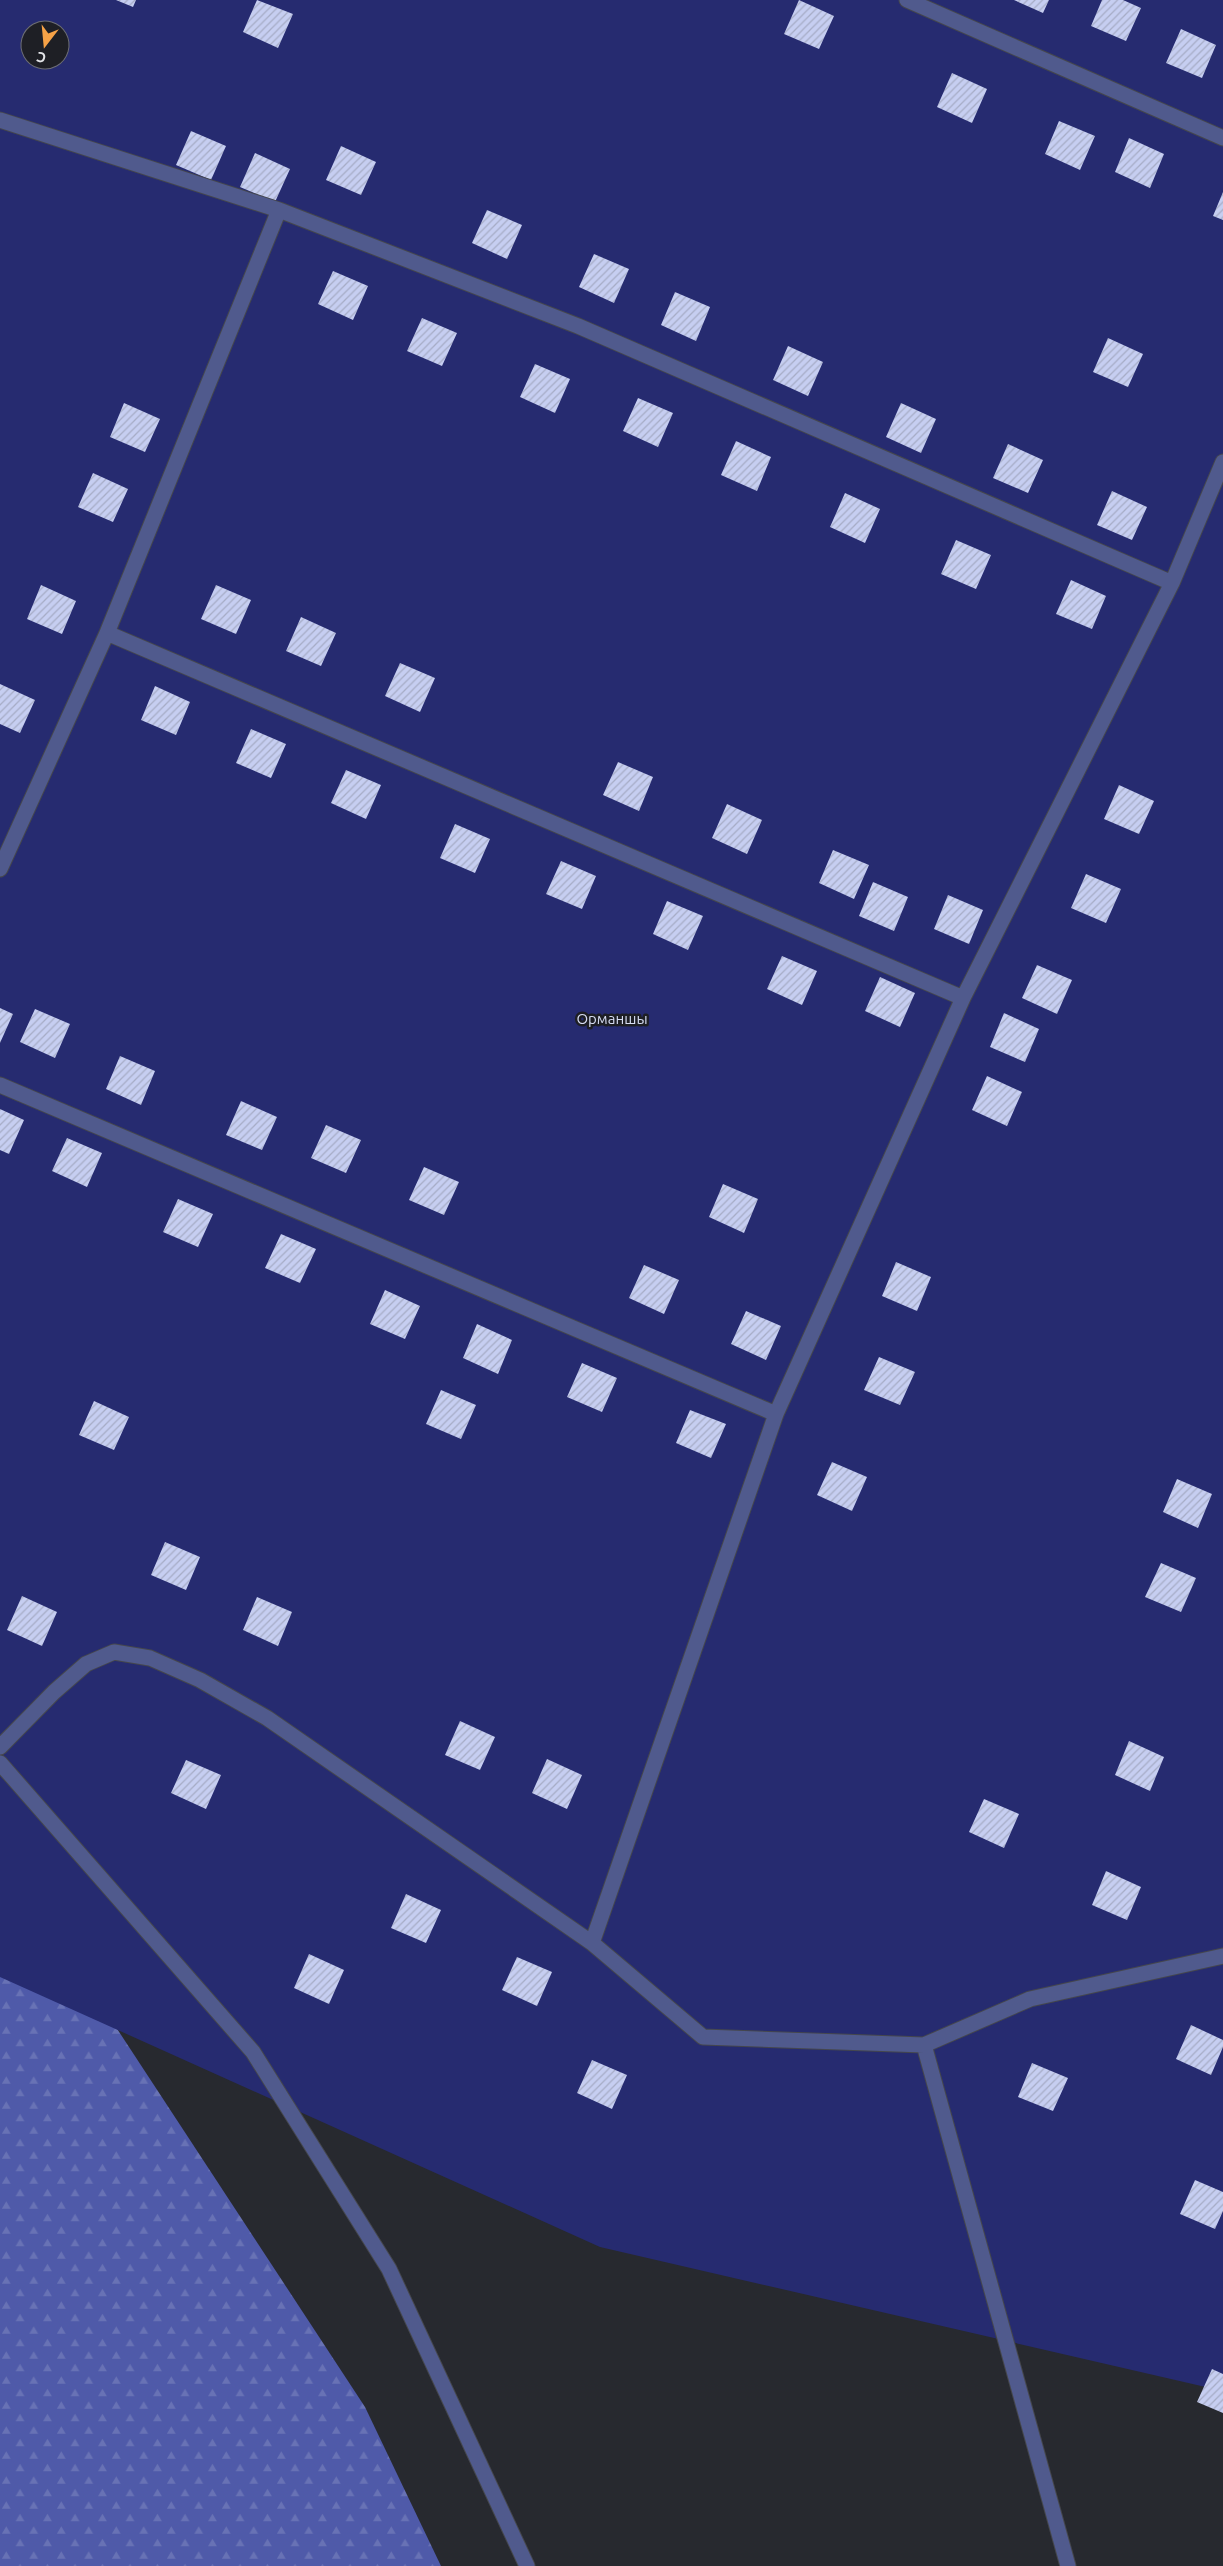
<svg xmlns="http://www.w3.org/2000/svg" width="1223" height="2566" viewBox="0 0 1223 2566" font-family="Ubuntu,sans-serif">
	<style>
		.forest { fill: url(#forest-firs) }
		.green { fill: #262b70; fill-rule: evenodd }
		.building { fill: url(#building-hatch) }
		.lines { fill: none; stroke-linecap: round; stroke-linejoin: round }
		.street-casing { stroke: #45474d; stroke-width: 17 }
		.street { stroke: #505a8d; stroke-width: 15 }
		.labels { text-anchor: middle; dominant-baseline: central; stroke-width: 5; stroke-linejoin: round; paint-order: stroke }
		.park-label { font-size: 15px; fill: #d7ddf3; stroke: #1e1f25 }
	</style>
	<defs>
		<pattern id="forest-firs" width="22" height="20" patternUnits="userSpaceOnUse" patternTransform="scale(1.25)"><rect width="22" height="20" fill="#4f5aa9"/><path d="M5 1l3.5 6h-7zM16 11l3.5 6h-7z" fill="#6872b5"/></pattern>
		<pattern id="building-hatch" width="6" height="6" patternUnits="userSpaceOnUse" patternTransform="scale(1.25)"><rect width="6" height="6" fill="#c6cef1"/><path d="M-1 1l2-2M0 6l6-6M5 7l2-2" fill="none" stroke="#a6acc6"/></pattern>
	</defs>
	<rect width="100%" height="100%" fill="#27292f"/>
	<!-- forest -->
	<path class="forest" d="M0 1933 108 2015 365 2407 441 2566H0Z"/>
	<!-- green -->
	<path class="green" d="M0 0H1223V2391L600 2247 0 1977ZM30 30H60V60H30Z"/>
	<!-- building -->
	<path class="building" d="M116 0H136L133 7Z
		M257 0 293 14 278 48 243 32Z
		M799 0 834 16 819 49 784 34Z
		M1014 0H1049L1043 13Z
		M1102 0H1123L1141 8 1126 41 1091 26Z
		M1181 29 1216 45 1202 78 1166 63Z
		M952 73 987 89 972 123 937 107Z
		M1059 121 1095 136 1080 170 1045 154Z
		M191 131 226 146 211 180 176 165Z
		M1129 138 1164 154 1150 188 1115 172Z
		M341 146 376 162 361 195 326 180Z
		M255 153 290 169 275 202 240 187Z
		M1223 192V220L1213 216Z
		M487 210 522 225 507 259 472 243Z
		M594 254 629 269 614 303 579 287Z
		M333 271 368 286 353 320 318 304Z
		M675 292 710 307 696 341 661 325Z
		M422 318 457 333 442 366 407 351Z
		M1108 338 1143 354 1128 387 1093 372Z
		M788 346 823 362 808 396 773 380Z
		M535 364 570 379 555 413 520 397Z
		M638 398 673 413 658 447 623 431Z
		M124 403 160 419 145 452 110 437Z
		M901 403 936 419 921 453 886 437Z
		M736 441 771 457 757 491 721 475Z
		M1008 444 1043 460 1028 493 993 478Z
		M93 473 128 489 113 522 78 507Z
		M1112 491 1147 507 1132 540 1097 525Z
		M845 493 880 509 865 543 830 527Z
		M956 540 991 555 976 589 941 574Z
		M1071 580 1106 596 1092 629 1056 614Z
		M41 585 76 601 62 634 27 619Z
		M216 585 251 600 236 634 201 619Z
		M301 617 336 633 321 666 286 651Z
		M400 663 435 678 420 712 385 696Z
		M0 684 35 700 20 733 0 724Z
		M155 686 190 702 176 735 141 720Z
		M251 729 286 744 271 778 236 763Z
		M618 762 653 777 639 811 603 795Z
		M346 770 381 785 366 819 331 803Z
		M1119 785 1154 801 1139 834 1104 819Z
		M727 804 762 820 747 854 712 838Z
		M455 824 490 839 475 873 440 858Z
		M833 850 869 865 854 899 819 883Z
		M561 861 596 876 582 909 546 894Z
		M1086 874 1121 889 1106 923 1071 908Z
		M873 882 908 897 894 931 859 916Z
		M948 895 983 910 969 944 934 929Z
		M667 901 703 916 688 950 653 934Z
		M782 956 817 971 802 1005 767 989Z
		M1037 965 1072 980 1057 1014 1022 998Z
		M880 977 915 993 900 1027 865 1011Z
		M0 1008 13 1014 0 1043Z
		M35 1009 70 1024 55 1058 20 1042Z
		M1004 1013 1039 1029 1025 1062 990 1047Z
		M120 1056 155 1071 141 1105 106 1089Z
		M987 1076 1022 1092 1007 1126 972 1110Z
		M241 1101 277 1117 262 1150 226 1135Z
		M0 1109 24 1120 9 1154 0 1150Z
		M326 1125 361 1140 346 1173 311 1158Z
		M67 1138 102 1153 87 1187 52 1171Z
		M424 1167 459 1182 444 1215 409 1200Z
		M723 1184 758 1199 744 1233 709 1217Z
		M178 1199 213 1214 198 1247 163 1232Z
		M281 1234 316 1249 300 1283 265 1268Z
		M896 1262 931 1277 917 1311 882 1296Z
		M644 1265 679 1280 664 1314 629 1298Z
		M385 1290 420 1306 405 1339 370 1324Z
		M746 1311 781 1326 766 1360 731 1344Z
		M477 1324 512 1340 498 1374 463 1358Z
		M879 1357 915 1372 900 1405 864 1390Z
		M582 1363 617 1378 602 1412 567 1397Z
		M441 1390 476 1405 461 1439 426 1424Z
		M94 1401 129 1417 114 1450 79 1435Z
		M690 1410 726 1424 711 1458 676 1443Z
		M832 1462 867 1477 852 1511 817 1495Z
		M1177 1479 1212 1494 1198 1528 1163 1512Z
		M165 1542 200 1557 186 1590 151 1575Z
		M1161 1563 1196 1578 1181 1612 1145 1597Z
		M22 1596 57 1612 42 1646 7 1630Z
		M257 1597 292 1612 278 1646 243 1630Z
		M460 1721 495 1737 480 1770 445 1755Z
		M1129 1741 1164 1757 1150 1791 1115 1775Z
		M547 1759 582 1775 567 1809 532 1793Z
		M186 1760 221 1775 206 1809 171 1793Z
		M984 1799 1019 1814 1004 1848 969 1832Z
		M1106 1871 1141 1887 1127 1920 1092 1905Z
		M406 1894 441 1910 426 1943 391 1928Z
		M309 1954 344 1970 329 2004 294 1988Z
		M517 1957 552 1972 537 2006 502 1990Z
		M1191 2025 1223 2040V2047L1211 2075 1176 2059Z
		M592 2060 627 2075 612 2109 577 2093Z
		M1032 2063 1068 2078 1053 2111 1018 2097Z
		M1195 2180 1223 2192V2211L1215 2229 1180 2214Z
		M1212 2369 1223 2374V2413L1197 2402Z"/>
	<g class="lines">
		<!-- street casing -->
		<g class="street-casing">
			<path id="street" d="M907 0 1223 138
				M0 120 279 210 578 326 1172 583
				M107 633 963 998
				M0 869 107 633 279 210
				M0 1085 776 1414
				M0 1747 54 1692 86 1664 114 1652 150 1658 200 1680 267 1718 592 1943 703 2037 924 2045 1030 1999 1223 1956
				M0 1763 253 2052 389 2269 527 2566
				M592 1943 776 1414 963 998 1172 583 1223 462
				M924 2045 1068 2566"/>
		</g>
		<!-- street -->
		<use href="#street" class="street"/>
	</g>
	<g class="labels">
		<!-- park labels -->
		<g class="park-label">
			<text x="612" y="1018">Орманшы</text>
		</g>
	</g>
	<!-- north arrow -->
	<g transform="translate(45 45) rotate(196)"><circle r="24" fill="#1e1f25" stroke="#6d6e73"/>
	<path d="M0-4L9 19L0 12L-9 19Z" fill="#f6a247"/>
	<text y="-8" font-size="14" font-weight="bold" text-anchor="middle" fill="#e3e4e8">С</text>
	</g>
</svg>
